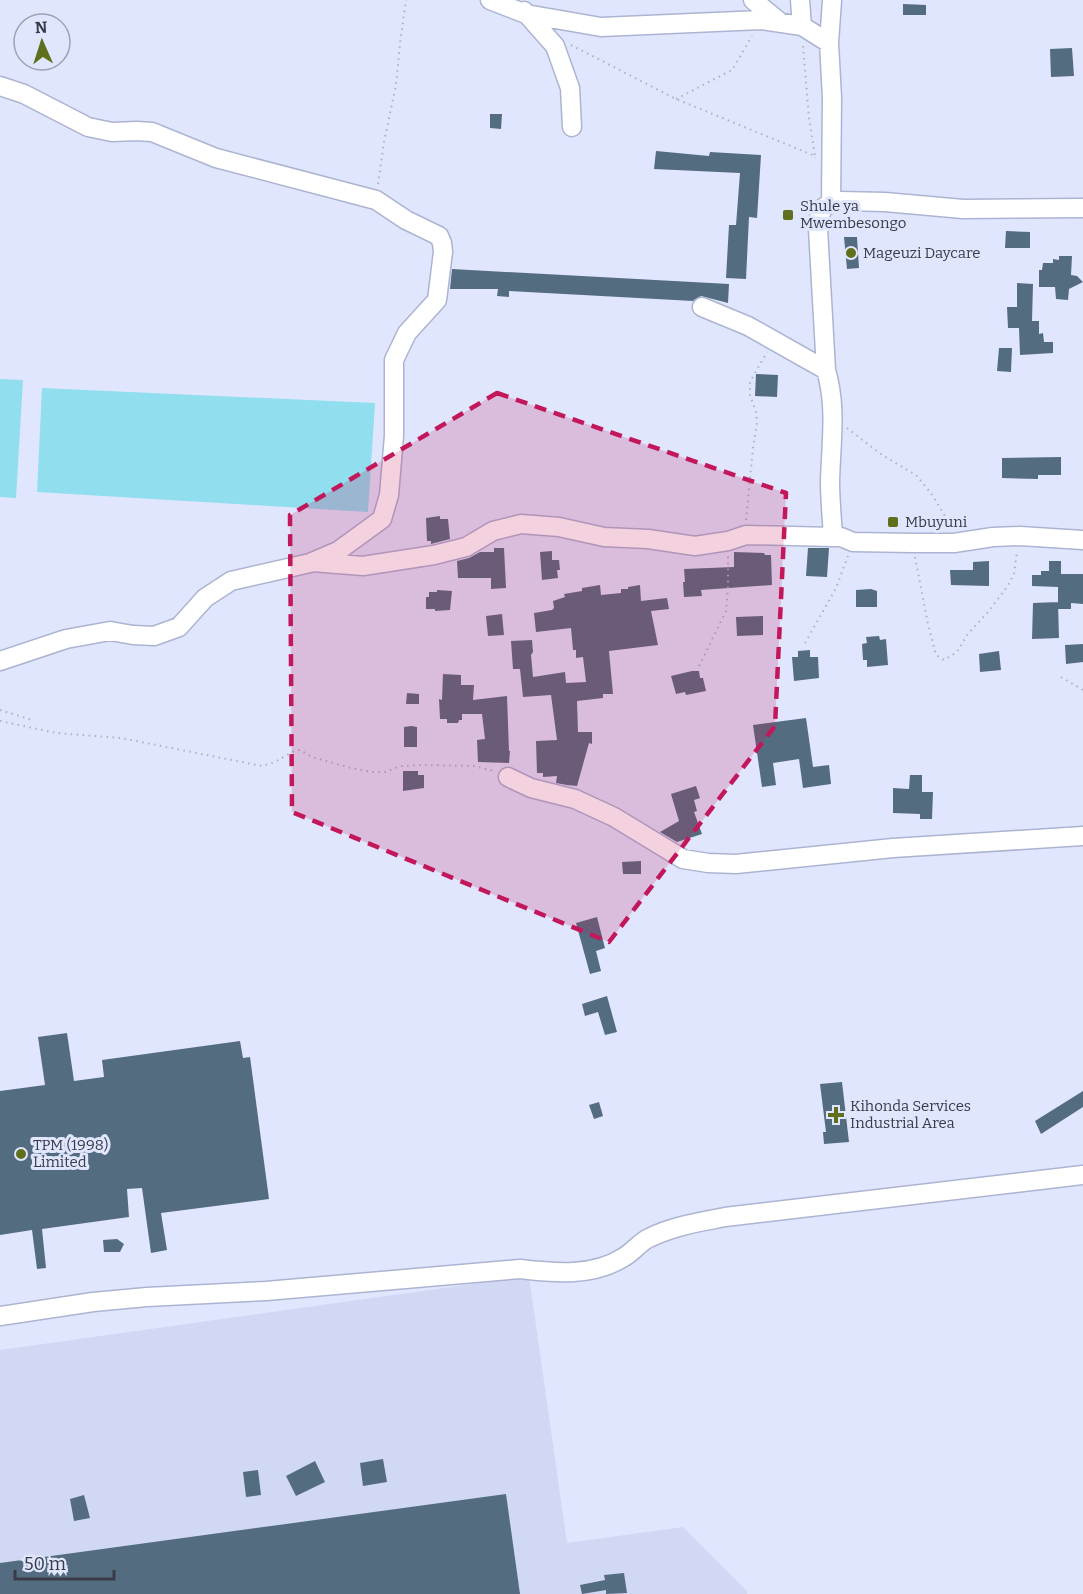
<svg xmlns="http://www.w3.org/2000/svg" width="1083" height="1594" viewBox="0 0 1083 1594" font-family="Bitter,serif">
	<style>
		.built { fill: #d0d8f4 }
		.water { fill: #91deee }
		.building { fill: #546c80 }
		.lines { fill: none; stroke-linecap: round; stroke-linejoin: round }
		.minor-casing { stroke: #acb4d1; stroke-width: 21 }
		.path { stroke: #acb1c5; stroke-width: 2; stroke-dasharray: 1.5 4.5; stroke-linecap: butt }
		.minor { stroke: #fff; stroke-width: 18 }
		.marked { fill: #c2185b; fill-opacity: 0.2; stroke: #c2185b; stroke-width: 4.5; stroke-dasharray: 12 8; stroke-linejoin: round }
		.poi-dot { fill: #606f1b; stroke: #e0e6fe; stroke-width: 2 }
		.labels { text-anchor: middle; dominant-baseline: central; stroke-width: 6; stroke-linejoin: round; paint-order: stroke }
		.poi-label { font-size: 15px; fill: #393c48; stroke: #e0e6fe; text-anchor: start }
	</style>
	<rect width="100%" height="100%" fill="#e0e6fe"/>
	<!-- built -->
	<path class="built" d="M529 1276 567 1543 683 1527 747 1591V1594H0V1350Z"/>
	<!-- water -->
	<path class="water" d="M0 379 23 380 16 498 0 497Z
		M42 388 375 403 368 512 37 492Z"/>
	<!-- building -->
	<path class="building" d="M903 4 926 5V15H903Z
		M1072 48 1074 76 1051 77 1050 49Z
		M490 114H502L501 129 490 128Z
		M656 151 709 156 710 152 761 155 757 218 749 217 746 279 726 278 729 225H736L740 173 654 169Z
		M1006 231 1030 232V248H1005Z
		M844 237H857L859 268 847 269Z
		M1059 256H1072L1071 275 1077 276 1083 282 1069 289 1068 300 1056 299 1055 287H1039V270H1042L1043 263H1053V259L1059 260Z
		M452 269 729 284 728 303 701 296 693 301 509 291V297L497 296 498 289H450Z
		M1017 283 1033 284 1032 321H1039V334L1043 333 1044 342H1053V353L1020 355 1019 328H1008L1007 307H1017Z
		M999 348H1012L1011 372 997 371Z
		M756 374 778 375 777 397 755 396Z
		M1061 457V475H1038V479L1002 478V458Z
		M440 516V519H448L450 539 431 544V541H427L426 518Z
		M494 548H504L506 588 491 589V578H458L457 561 469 558 480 552H494Z
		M808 548H829L827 577 806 576Z
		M552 551V560H559L560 570H557L558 578 542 580 540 552Z
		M734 552 764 553 765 555H771L772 585 701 590 702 596 684 597 683 582H685L684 569 734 567Z
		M989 561V586L951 585 950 570H973V562Z
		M1049 561H1061V574H1083V604L1071 603V609H1058V587L1032 586V575H1041V571H1049Z
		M600 585 601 595 621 593V589H628V587L640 585 641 601 667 598 669 609 651 611 658 645 609 651 613 694H603V698L577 701 578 732H592V744L589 743 577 786 567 785 556 783 557 776 543 777V773H537L536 741 557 740 551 695 523 697 520 669H513L511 641 532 640 533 652 531 655 533 677 565 672 566 683 586 682 583 657 576 658V650H573L571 628 536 632 534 613 552 610 554 608 553 601 565 597 564 594 582 591V588Z
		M871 589 877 591V607H856V590Z
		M437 590 452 591 450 610 435 611V609H426V597H429V592H437Z
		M1058 602 1059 638 1032 639 1033 603Z
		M502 614 504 635 488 636 486 616Z
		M763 616V635L737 636 736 617Z
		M879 636 880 640 886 639 888 665 867 667V660H863L862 644 867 643 866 637Z
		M1083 644V662L1066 664 1065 645Z
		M810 650V657H818L819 678 794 681 792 657H798V651Z
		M999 651 1001 670 980 672 979 654Z
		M692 671H699L700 678H703L706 691 686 695 685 692 676 694 671 676Z
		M443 674 461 675V685H474L473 700 507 696 509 751H510L509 763 478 762 477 740 485 739 482 714H462V720H459L458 723H447V719H440L439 699 442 700Z
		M407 693 419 694V704H406Z
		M806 718 813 767 829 765 831 784 803 788 799 759 773 763 776 785 762 787 753 725Z
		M411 726 417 727V747H404V727Z
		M403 771H418V775H424V788L403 791Z
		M910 775H922V792H933L932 819H920V814L893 813V788L909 789Z
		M696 786 700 798 694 800 697 811 694 812 702 834 677 842 660 832 679 821 671 794Z
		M641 861V874H623L622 862Z
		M597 917 605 948 596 951 601 971 590 974 576 923Z
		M607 996 617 1032 605 1035 598 1012 585 1016 582 1004Z
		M67 1033 74 1081 104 1077 102 1060 240 1041 243 1058 250 1057 269 1199 161 1213 167 1250 151 1253 142 1188 127 1189 129 1217 42 1229 46 1268 37 1269 32 1230 0 1235V1091L45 1085 38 1037Z
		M842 1082 849 1142 824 1144 823 1132H826L820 1084Z
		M1083 1091V1107L1041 1134 1035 1121Z
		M599 1102 603 1116 594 1119 589 1105Z
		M117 1239 124 1244 120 1252H104L103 1240Z
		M383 1459 387 1482 363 1486 360 1463Z
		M315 1461 325 1482 296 1496 286 1476Z
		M258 1470 261 1495 246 1497 243 1472Z
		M506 1494 520 1594H0V1563Z
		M84 1495 90 1518 74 1521 70 1499Z
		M624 1573 627 1593 606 1594V1590L582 1594 580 1585 605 1580 604 1575Z"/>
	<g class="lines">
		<!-- minor casing -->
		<g class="minor-casing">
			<path id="minor" d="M490 0 526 14 601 27 761 20 802 26
				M753 0 781 23
				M800 0 802 26 829 43
				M524 11 555 46 570 88 572 127
				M0 86 24 94 88 127 112 132 137 131 152 132 216 158 376 200 406 220 439 236 442 243 443 252 437 300 407 333 394 360V436L389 495 382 519 338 551 310 563 231 581 205 598 179 627 154 636 133 635 110 631 66 639 0 661
				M831 203 832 98 829 43 832 0
				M1083 208 963 209 885 202 841 201 831 203 823 208 818 220V229L826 370C837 407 831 443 830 481 830 500 832 518 833 537H841L853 542 913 543H954L993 537 1020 536 1083 540
				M702 307 748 326 826 370
				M312 562 363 566 434 555 466 547 493 531 521 524 559 527 604 537 648 539 695 546 728 541 746 535 833 537
				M508 777 531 788 575 799 614 817 683 859 708 863 736 864 893 848 1083 836
				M0 1316 93 1302 147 1297 266 1291 520 1269C554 1273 593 1277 624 1257 633 1252 640 1242 649 1238 673 1226 700 1222 725 1217L1083 1175"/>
		</g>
		<!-- path -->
		<path class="path" d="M571 45 676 99 815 156V158
			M803 46 809 118 815 156
			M676 99 732 70 752 36
			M378 184 384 142 396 85 400 43 406 0
			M847 428 882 455 916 475 931 493 945 516 962 526
			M746 520 753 448 757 423 756 412 750 395V382L767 352
			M915 557 928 624 936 655 944 660 957 652 967 635 988 612 1007 587 1014 574 1017 552
			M805 643 836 588 848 556
			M699 666 726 611 728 588V556
			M1061 677 1083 690
			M0 710 32 720
			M0 721 56 733 121 738 262 766 275 762 294 751 300 750 312 757 351 768 372 772H386L400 766 422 765 474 766 494 771"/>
		<!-- minor -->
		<use href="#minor" class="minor"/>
	</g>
	<!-- marked area -->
	<path class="marked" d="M497 393 786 493 775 726 609 942 292 812 290 515Z"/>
	<!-- markers -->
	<g class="poi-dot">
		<rect x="782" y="209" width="12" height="12" rx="3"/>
		<circle cx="851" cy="253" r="6"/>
		<rect x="887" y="516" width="12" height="12" rx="3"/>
		<path d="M833 1106h6v6h6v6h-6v6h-6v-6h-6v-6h6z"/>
		<circle cx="21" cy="1154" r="6"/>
	</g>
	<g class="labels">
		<!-- poi labels -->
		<g class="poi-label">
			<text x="800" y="206">Shule ya<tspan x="800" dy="17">Mwembesongo</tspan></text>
			<text x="863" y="253">Mageuzi Daycare</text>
			<text x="905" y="522">Mbuyuni</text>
			<text x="850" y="1106">Kihonda Services<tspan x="850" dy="17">Industrial Area</tspan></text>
			<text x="33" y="1145">TPM (1998)<tspan x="33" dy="17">Limited</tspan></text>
		</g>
	</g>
	<!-- north arrow -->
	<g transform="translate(42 42) rotate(357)"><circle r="28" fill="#e0e6fe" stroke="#9da2b5" stroke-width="1.5"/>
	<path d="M0-4.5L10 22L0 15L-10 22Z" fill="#606f1b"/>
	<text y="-9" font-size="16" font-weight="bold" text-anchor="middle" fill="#393c48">N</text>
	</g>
	<!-- scale -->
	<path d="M15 1570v9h99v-9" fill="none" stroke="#393c48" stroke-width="3"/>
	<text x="24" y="1570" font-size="18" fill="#393c48" stroke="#e0e6fe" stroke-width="4.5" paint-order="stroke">50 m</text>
</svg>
